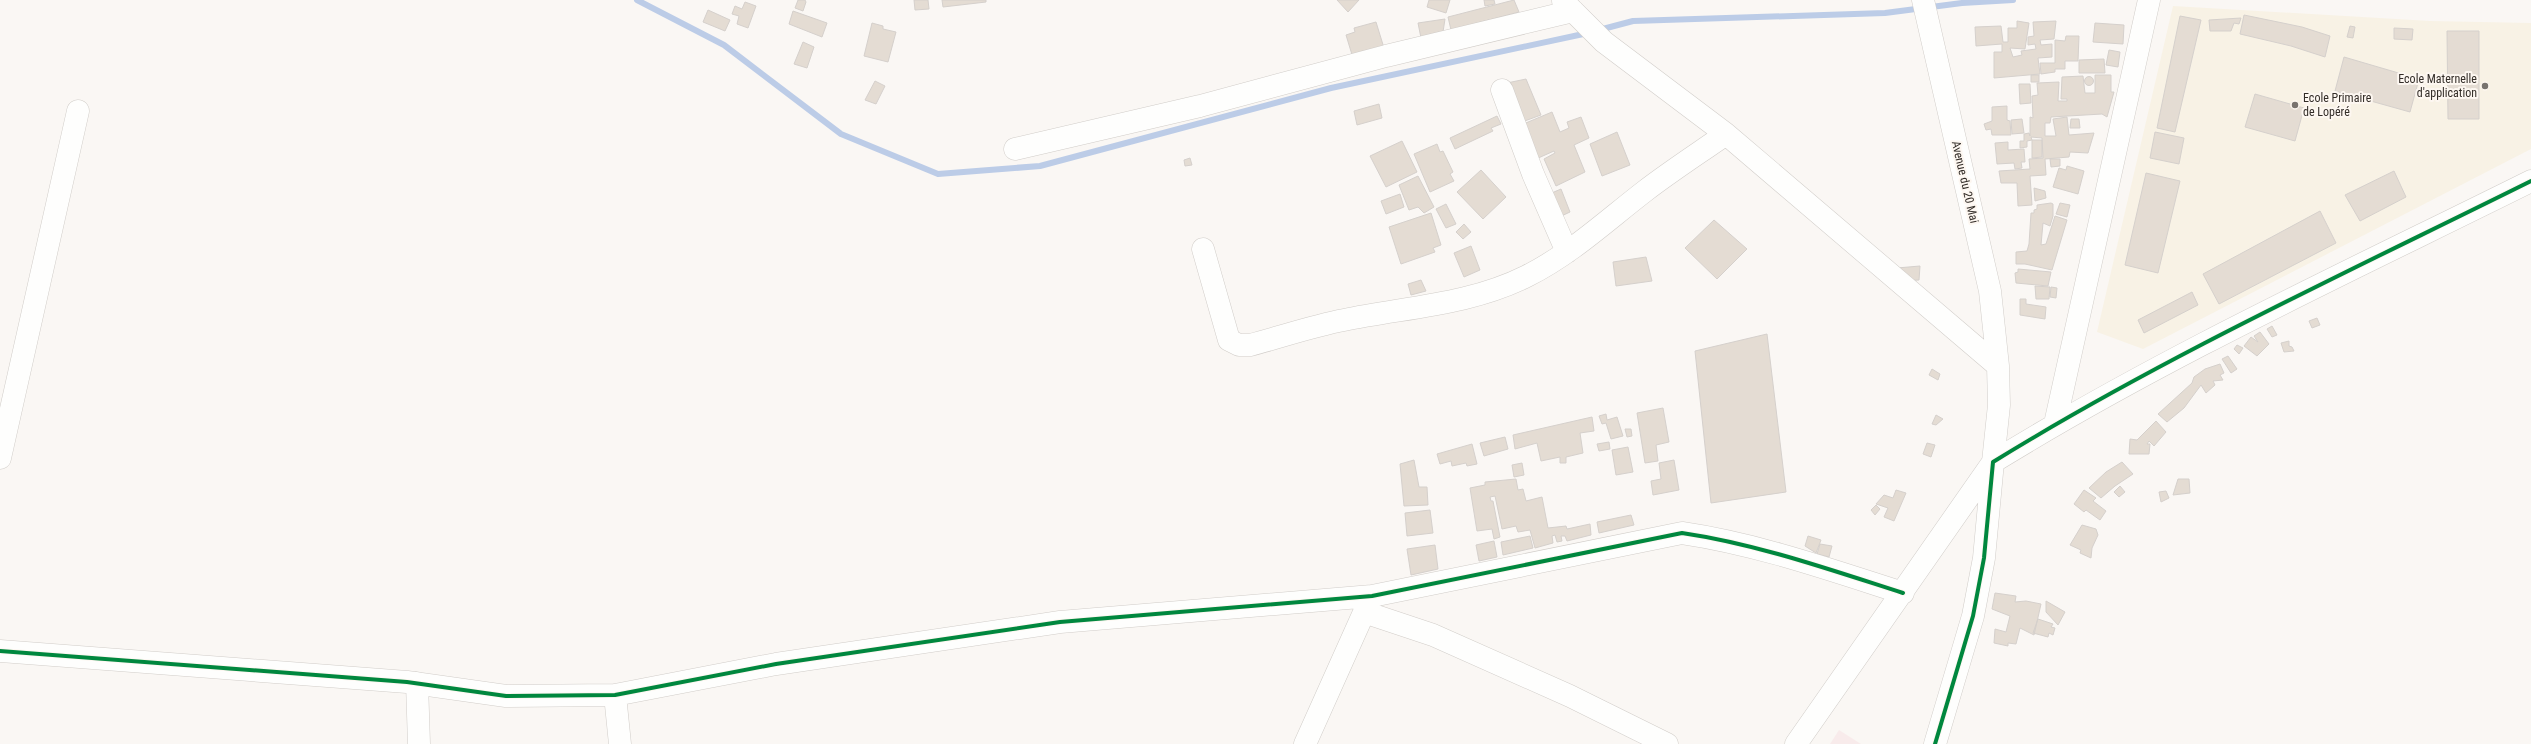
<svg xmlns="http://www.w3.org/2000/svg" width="2531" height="744" viewBox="0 0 2531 744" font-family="'Roboto Condensed',sans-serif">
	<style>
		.commercial { fill: #f8ebeb }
		.education { fill: #f8f2e5 }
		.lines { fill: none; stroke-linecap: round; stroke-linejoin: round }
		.stream { stroke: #bccce7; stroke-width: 6 }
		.building { fill: #e4dcd3; stroke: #d5d0cc }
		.minor-casing { stroke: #d1cdc9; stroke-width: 23 }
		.minor { stroke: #fefefd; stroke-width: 22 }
		.cycleway-casing { stroke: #fdf7f1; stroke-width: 6 }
		.cycleway { stroke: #00873e; stroke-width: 4 }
		.poi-dot { fill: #78736f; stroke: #fdf7f1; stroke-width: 1.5 }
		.labels { text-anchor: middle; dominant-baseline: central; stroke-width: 4; stroke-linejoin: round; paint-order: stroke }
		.poi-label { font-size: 12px; fill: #322c27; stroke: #fdf7f1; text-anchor: end }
		.street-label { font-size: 12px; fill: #322c27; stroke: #fdf7f1 }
	</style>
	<rect width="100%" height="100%" fill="#faf7f4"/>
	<!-- commercial -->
	<path class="commercial" d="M1839 730 1861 744H1830Z"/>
	<!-- education -->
	<path class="education" d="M2173 6 2430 21 2531 23V149L2143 349 2097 332Z"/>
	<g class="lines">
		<!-- stream -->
		<path class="stream" d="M637 0 724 45 841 134 938 174 1040 166 1331 88 1588 33
			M1599 30 1633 21 1885 13 1962 3 2013 0"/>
	</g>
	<!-- building -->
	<path class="building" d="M798 0H805L806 2 803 11 795 8Z
		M914 0H928L929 9 915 10Z
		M942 0H986V2L943 7Z
		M1337 0H1359L1348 12Z
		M1429 0H1450L1446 13 1427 7Z
		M1484 0H1494L1495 4 1485 6Z
		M1514 0 1519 12 1451 30 1448 17Z
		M745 2 756 6 748 28 737 24 739 16 732 14 735 6 742 9Z
		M708 10 730 20 725 31 703 22Z
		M793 11 827 23 822 37 789 24Z
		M2244 15 2302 27 2330 36 2325 57 2291 46 2240 34Z
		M2180 16 2201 20 2175 132 2157 128Z
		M2241 18 2239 24 2234 23 2231 31H2210L2209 20Z
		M1445 19 1443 32 1421 38 1418 23Z
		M2017 21 2029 23 2025 49 2010 48 2013 57 2022 55 2021 51 2036 49 2035 44 2028 45V37L2034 36 2033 22 2056 21 2054 39 2040 40 2041 45 2052 44V57L2038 58 2040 74 1994 78V52H2002V44L1976 46 1975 27 2001 26 2003 42H2008V28H2017Z
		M1376 22 1384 48 1353 58 1346 35 1355 32 1354 28Z
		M872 23 883 26V29L896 32 888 62 864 56Z
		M2095 23 2124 25 2123 44 2093 42Z
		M2350 26 2355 27 2353 38 2347 37Z
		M2394 28 2413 29 2412 40 2394 39Z
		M2447 31H2479V119H2448Z
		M2066 36H2079L2078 61H2065V69H2055V72L2041 74 2040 63H2055V40L2065 41Z
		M803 42 814 47 807 68 794 64Z
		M2109 50 2120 52 2118 67 2106 65Z
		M2344 57 2419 79 2410 112 2335 91Z
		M2104 59 2105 73H2079V60Z
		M2031 75H2039V82H2031Z
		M2095 75H2111V92H2114L2107 117 2102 114 2051 117 2050 123H2045V136H2056L2053 119 2067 117 2069 135 2094 133 2088 153 2070 152 2069 157 2045 159 2046 175 2030 176 2032 205 2018 206 2017 183H2001L1999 171 2030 169 2029 159 2043 158 2042 138 2031 137 2032 140 2027 141V147L2020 148V141H2024V134L2029 133 2030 136V117L2033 118 2032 96 2038 95 2037 83 2059 82 2058 101H2067V99H2061L2062 77 2083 76 2085 93H2095Z
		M2084.5 81a4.5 4.5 0 1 1 9 0a4.5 4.5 0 1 1-9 0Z
		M1526 79 1541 115 1522 122 1507 83Z
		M875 81 885 86 876 104 865 100Z
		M2019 84H2030L2031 103 2020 104Z
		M2255 94 2304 108 2295 141 2245 127Z
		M1379 104 1382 118 1357 125 1354 111Z
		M2007 106V120L2010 121 2011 135H1992L1991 129 1986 130 1984 124 1992 121V107Z
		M1552 112 1560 132 1569 128 1567 122 1581 117 1589 138 1574 145 1585 172 1556 186 1544 159 1555 153 1554 151 1536 159 1521 125Z
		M1497 116 1501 124 1491 128 1493 131 1455 149 1450 138Z
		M2022 119 2024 133 2012 134 2011 120Z
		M2071 119H2079L2080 128H2070Z
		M1617 132 1630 165 1602 176 1590 144Z
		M2155 132 2184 138 2179 164 2150 158Z
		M2032 140H2042V157L2032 158Z
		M1402 141 1417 172 1386 187 1370 156Z
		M2008 142V150L2024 149 2025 162H2021L2022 168 2015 169 2014 163 1997 164 1995 143Z
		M1437 144 1440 152 1443 151 1453 172 1450 174 1454 181 1430 192 1414 154Z
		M1190 158 1192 165 1185 166 1184 160Z
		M2050 159H2060V166L2051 167Z
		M2067 166 2084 171 2078 194 2053 187 2059 168 2066 170Z
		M1481 170 1506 197 1483 219 1457 192Z
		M2394 171 2406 197 2360 221 2345 195Z
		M2146 173 2180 181 2158 273 2125 265Z
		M1418 176 1434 207 1424 213 1418 207 1409 210 1399 185Z
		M2034 188 2045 191 2046 198 2035 201Z
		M1561 189 1570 212 1557 218 1547 195Z
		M1400 194 1404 207 1386 214 1381 201Z
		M2051 203 2053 204V216L2050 226 2043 223 2041 245 2046 244 2055 216 2067 220 2052 270 2025 264H2016V252L2027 251 2029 244 2031 213H2034V210L2037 209V205Z
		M2060 203 2070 205 2067 217 2056 214Z
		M1446 204 1456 224 1446 228 1436 209Z
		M2320 211 2336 243 2219 304 2203 274Z
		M1431 213 1441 245 1433 248 1435 252 1401 264 1389 227Z
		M1714 220 1747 249 1717 279 1685 248Z
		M1464 224 1471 232 1463 239 1456 232Z
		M1471 246 1480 270 1464 277 1454 253Z
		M1646 257 1652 281 1616 286 1613 262Z
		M1920 266 1919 280 1900 281 1897 268Z
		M2018 269 2051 272 2048 286 2016 283 2015 273 2018 272Z
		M1421 280 1426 291 1411 295 1408 284Z
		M2035 286 2050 287 2049 299H2036Z
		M2051 287 2057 288 2056 298 2050 297Z
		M2192 292 2198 305 2144 333 2138 320Z
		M2020 299H2026V304L2046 307 2045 319 2020 315Z
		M2317 318 2320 325 2312 328 2309 321Z
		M2272 326 2277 335 2272 337 2267 329Z
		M2260 332 2269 344 2257 356 2244 346 2251 337 2258 342 2254 336Z
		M1767 334 1786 492 1711 503 1695 351Z
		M2289 341V346L2292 347 2294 351 2284 352 2281 343Z
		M2237 345 2243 348 2239 354 2234 349Z
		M2228 356 2237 369 2231 373 2222 359Z
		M2220 364 2224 373 2220 375 2223 380 2213 381 2215 385 2206 393 2201 385 2184 408 2167 422 2158 414 2192 383 2194 377 2205 369Z
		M1932 369 1940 374 1938 380 1929 375Z
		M1663 408 1669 442 1656 445 1658 461 1645 463 1637 413Z
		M1606 414 1607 420 1617 417 1623 436 1611 439 1606 423 1602 424 1599 416Z
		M1936 415 1943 419 1936 425 1932 424Z
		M1592 417 1594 431 1580 433 1583 453 1566 457V463H1560V457L1541 461 1537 443 1515 449 1513 435Z
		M2156 421 2166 432 2154 446 2149 441 2147 444H2150L2149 454H2129L2130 439 2137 440Z
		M1625 429H1631L1632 436 1627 437Z
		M1505 437 1508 449 1484 456 1480 443Z
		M1609 442 1610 449 1599 451 1597 444Z
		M1927 443 1935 445 1931 457 1923 454Z
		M1472 444 1477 464 1467 466 1466 463 1452 466 1451 461 1440 464 1437 454Z
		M1628 447 1633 472 1616 475 1612 450Z
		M1414 460 1419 487H1427L1428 505 1404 506 1400 464Z
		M1674 460 1679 490 1653 495 1651 481 1661 479 1659 463Z
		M2122 462 2133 474 2115 486 2101 498 2089 488 2106 472Z
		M1522 463 1524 475 1514 477 1512 465Z
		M1516 479 1518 490 1523 489 1526 501 1542 497 1548 528 1566 526 1567 529 1590 524 1591 535 1567 541 1565 536H1561L1562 541 1557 542 1555 535 1552 536 1553 543 1535 548 1530 530 1518 532 1516 526 1502 529 1495 496 1490 497 1491 501H1493L1500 537 1494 539 1492 529 1477 531 1470 488 1485 485V482Z
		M2178 479H2189L2190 493 2173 495Z
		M2120 486 2125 492 2119 497 2114 492Z
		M1896 490 1906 493 1894 521 1884 517 1888 508 1876 504 1884 495 1893 498Z
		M2084 490 2096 498 2093 501 2106 511 2100 520 2086 510 2084 512 2074 504Z
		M2166 491 2169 498 2161 502 2159 492Z
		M1876 505 1880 509 1875 515 1871 510Z
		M1430 510 1433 533 1407 536 1405 513Z
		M1631 515 1634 525 1599 533 1597 522Z
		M2082 525 2096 529 2098 535 2092 548 2091 558 2080 553 2081 550 2070 545Z
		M1530 536 1533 548 1503 555 1501 542Z
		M1808 536 1821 540 1816 553 1805 546Z
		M1494 541 1497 557 1479 561 1476 545Z
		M1820 544 1832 546 1829 557 1817 554Z
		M1435 545 1438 569 1411 575 1407 549Z
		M1995 593 2016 596 2015 602 2026 601 2041 604 2034 635 2020 628 2016 644 2008 643V646L1994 643 1995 629 2006 632 2010 616 1992 609Z
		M2046 601 2065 612 2058 625 2046 612Z
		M2038 619 2053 624 2051 627 2055 628 2053 635 2049 633 2048 637 2033 633Z"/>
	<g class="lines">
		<!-- minor casing -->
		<g class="minor-casing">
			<path id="minor" d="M1563 1 1604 42 1726 134 1998 366
				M1502 90 1533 174 1567 252
				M1015 149 1200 106 1386 56 1573 11
				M1203 249 1229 340 1239 345H1250C1281 337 1312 326 1344 320 1406 307 1469 305 1527 276 1571 254 1606 221 1645 191 1671 171 1699 153 1726 134
				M2055 424 2149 0
				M0 458 78 111
				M1364 612 1433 635 1570 696 1667 744
				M0 651 407 682 506 696 615 695 776 664 1060 622 1372 596 1682 533C1757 544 1831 570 1903 593
				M417 683 419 744
				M615 695 620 744
				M1305 744 1370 599
				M1796 744 1993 462 1999 405 1998 366 1990 291 1923 0
				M1935 744 1973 616 1984 558 1993 462C2165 356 2350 271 2531 181"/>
		</g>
		<!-- minor -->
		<use href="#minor" class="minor"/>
		<!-- cycleway casing -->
		<g class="cycleway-casing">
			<path id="cycleway" d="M0 651 407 682 506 696 615 695 776 664 1060 622 1372 596 1682 533C1757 544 1831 570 1903 593
				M1935 744 1973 616 1984 558 1993 462C2165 356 2350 271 2531 181"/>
		</g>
		<!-- cycleway -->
		<use href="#cycleway" class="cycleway"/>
	</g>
	<!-- markers -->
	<g class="poi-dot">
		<circle cx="2485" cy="86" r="4"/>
		<circle cx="2295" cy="105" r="4"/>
	</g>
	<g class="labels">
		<!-- poi labels -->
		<g class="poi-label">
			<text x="2477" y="79">Ecole Maternelle<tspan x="2477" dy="14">d'application</tspan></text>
			<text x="2303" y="98" text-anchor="start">Ecole Primaire<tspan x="2303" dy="14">de Lopéré</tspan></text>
		</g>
		<!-- street labels -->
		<g class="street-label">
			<text transform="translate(1965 182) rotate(77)">Avenue du 20 Mai</text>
		</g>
	</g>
</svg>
